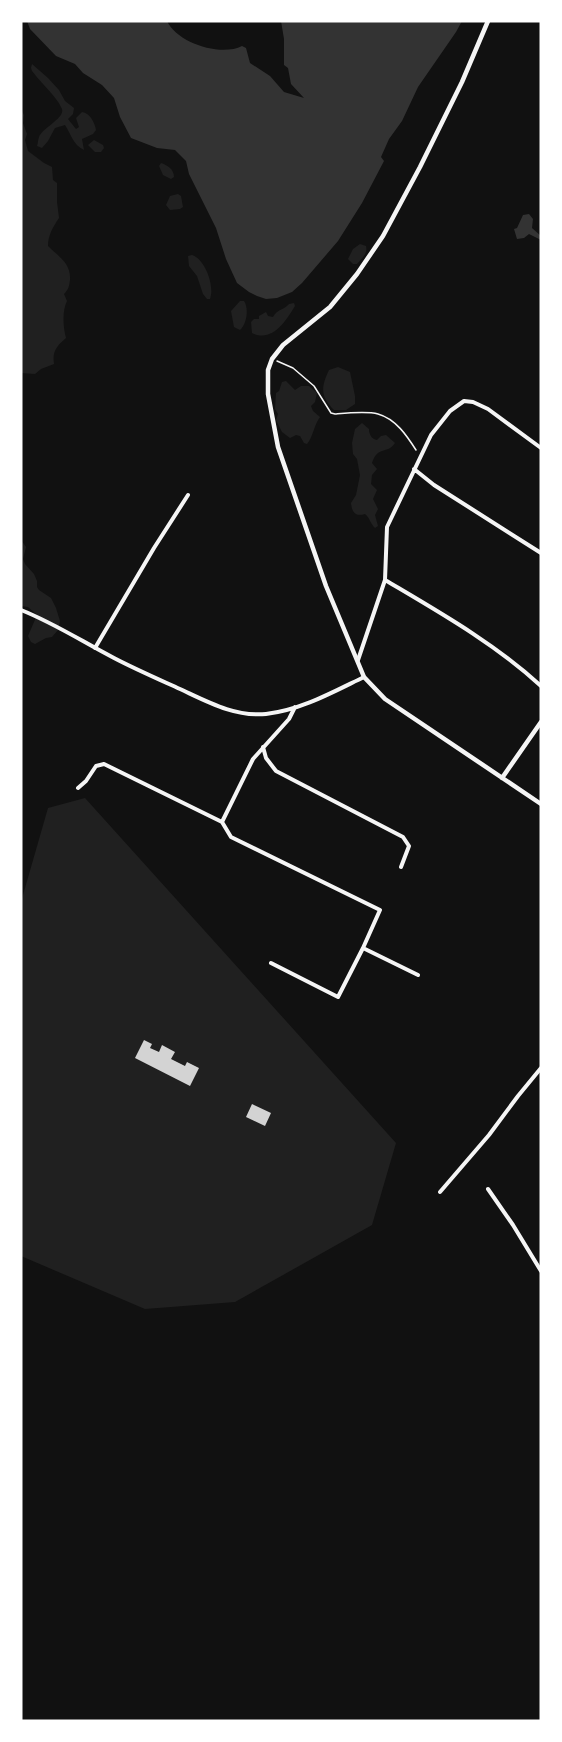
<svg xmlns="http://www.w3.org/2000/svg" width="562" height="1742" viewBox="0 0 562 1742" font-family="Roboto,sans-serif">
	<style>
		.green { fill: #202020 }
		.water { fill: #333 }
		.building { fill: #d3d3d3 }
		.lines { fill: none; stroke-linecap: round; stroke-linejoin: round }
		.path { stroke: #f5f5f5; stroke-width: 1.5 }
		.minor { stroke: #f5f5f5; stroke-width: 4 }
		.tertiary { stroke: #f5f5f5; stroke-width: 4.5 }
	</style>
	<rect width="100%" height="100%" fill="#111"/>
	<!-- green -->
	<path class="green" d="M32 64 48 78 59 90 65 101 74 108 73 114 68 119 76 129 79 127 76 118 82 112C90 113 95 123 96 130L93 134 82 139 84 150C73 145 71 134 65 125L55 128 48 141 42 148 37 146C38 143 38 140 39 137 42 128 65 118 62 109 58 98 40 82 32 71L31 68Z
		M21 109 24 115 23 123 27 134 25 140 28 151 44 163 52 167 53 180 57 183V202L59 218C53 227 48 235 48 246 59 257 71 263 70 280 69 286 69 289 64 294L67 301C62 311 63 327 66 338 57 346 52 351 54 364L41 369 35 374 21 373Z
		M94 140 103 145 104 148 101 152H95L88 145Z
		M161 163C167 165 174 169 174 177L171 179 163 175 159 166Z
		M178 194 181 196 183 207 180 209 170 210 166 205 170 196Z
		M360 244 366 246C368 254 362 258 357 264H353L348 259 353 249Z
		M192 255C205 259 215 286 210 299H207L203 294 197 276 189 266 188 256Z
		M240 301H244C249 308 247 324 240 330L234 327 231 311Z
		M294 303 295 306C286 321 272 343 252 333L251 322 254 319H259V316L266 312 268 316 273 317C277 309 284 310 289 304Z
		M338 367 350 372 355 396V404L346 410H334C320 396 321 387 329 370Z
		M286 381 295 390 301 386H309L317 393 315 402 311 406 313 411 320 417C314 425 313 437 307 444L304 443 300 436 296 435 290 438 282 432 276 420 278 414 275 409 276 393 279 391 282 382Z
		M362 423 369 429C369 435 372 439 377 440L381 436 386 435 395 443C387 455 378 445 372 463L377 469 372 475 371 484 377 490 373 499 378 509 375 515 378 526 375 528C370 523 370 518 365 514 355 517 352 512 351 503L356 495 360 475 357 459 353 454 352 443 355 429Z
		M21 540 26 547 23 559 25 564 34 574 37 581V587L39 590 51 598 56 608 60 621 58 630 52 637 46 638 35 644 31 642 28 636 37 615 28 607 21 606Z
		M85 798 396 1143 372 1225 235 1302 145 1309 21 1256V902L48 808Z"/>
	<!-- water -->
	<path class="water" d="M27 21H167C177 43 221 57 242 46L246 48 250 63 270 76 284 92 304 98 291 84 288 68 284 65V39L281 21H462L456 32 418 87 402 121 389 139 381 157 384 161 362 203 338 241 302 283 292 292 277 298 266 299 257 296 249 292 237 283 226 259 216 228 189 174 186 161 175 150 157 148 131 138 120 117 114 98 102 85 83 73 75 64 56 56 30 29Z
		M529 214 533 219 532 228 541 236V240L529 234 524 238 517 239 514 229 517 228 523 215Z"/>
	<!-- building -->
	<path class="building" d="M144 1040 152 1044 150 1048 159 1052 162 1045 175 1052 171 1059 185 1066 187 1062 199 1068 190 1086 135 1058Z
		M252 1104 271 1113 265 1126 246 1117Z"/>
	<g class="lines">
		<!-- path -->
		<path class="path" d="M277 361 293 368 314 386 331 413 335 414C347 413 367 411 378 414 396 419 407 436 416 450"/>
		<!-- minor -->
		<path class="minor" d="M414 469 434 485 541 553
			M385 580C439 612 494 643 541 686
			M21 610C54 623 83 642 114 658 135 669 158 679 180 689 208 702 235 717 266 714 301 710 333 692 364 677
			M95 648 154 548 188 495
			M358 660 385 580 387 527 431 435 450 411 464 401 473 402 488 409 541 448
			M263 747 266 758 276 771 403 837 409 846 401 867
			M78 788 86 781 96 766 104 764 222 822 231 837 380 910 363 948 418 975
			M222 822 253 759 289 719 295 707
			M271 963 338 997 363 948
			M488 1189 513 1225 541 1271
			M440 1192 489 1135 518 1096 541 1068"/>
		<!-- tertiary -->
		<path class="tertiary" d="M488 21 462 82 420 167 383 236 357 274 330 307 283 345 272 359 268 370V394L278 447 326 586 364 677 385 699 541 804
			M502 778 541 722"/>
	</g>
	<!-- border -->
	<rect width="562" height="1742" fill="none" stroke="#ffffff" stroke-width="45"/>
</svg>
